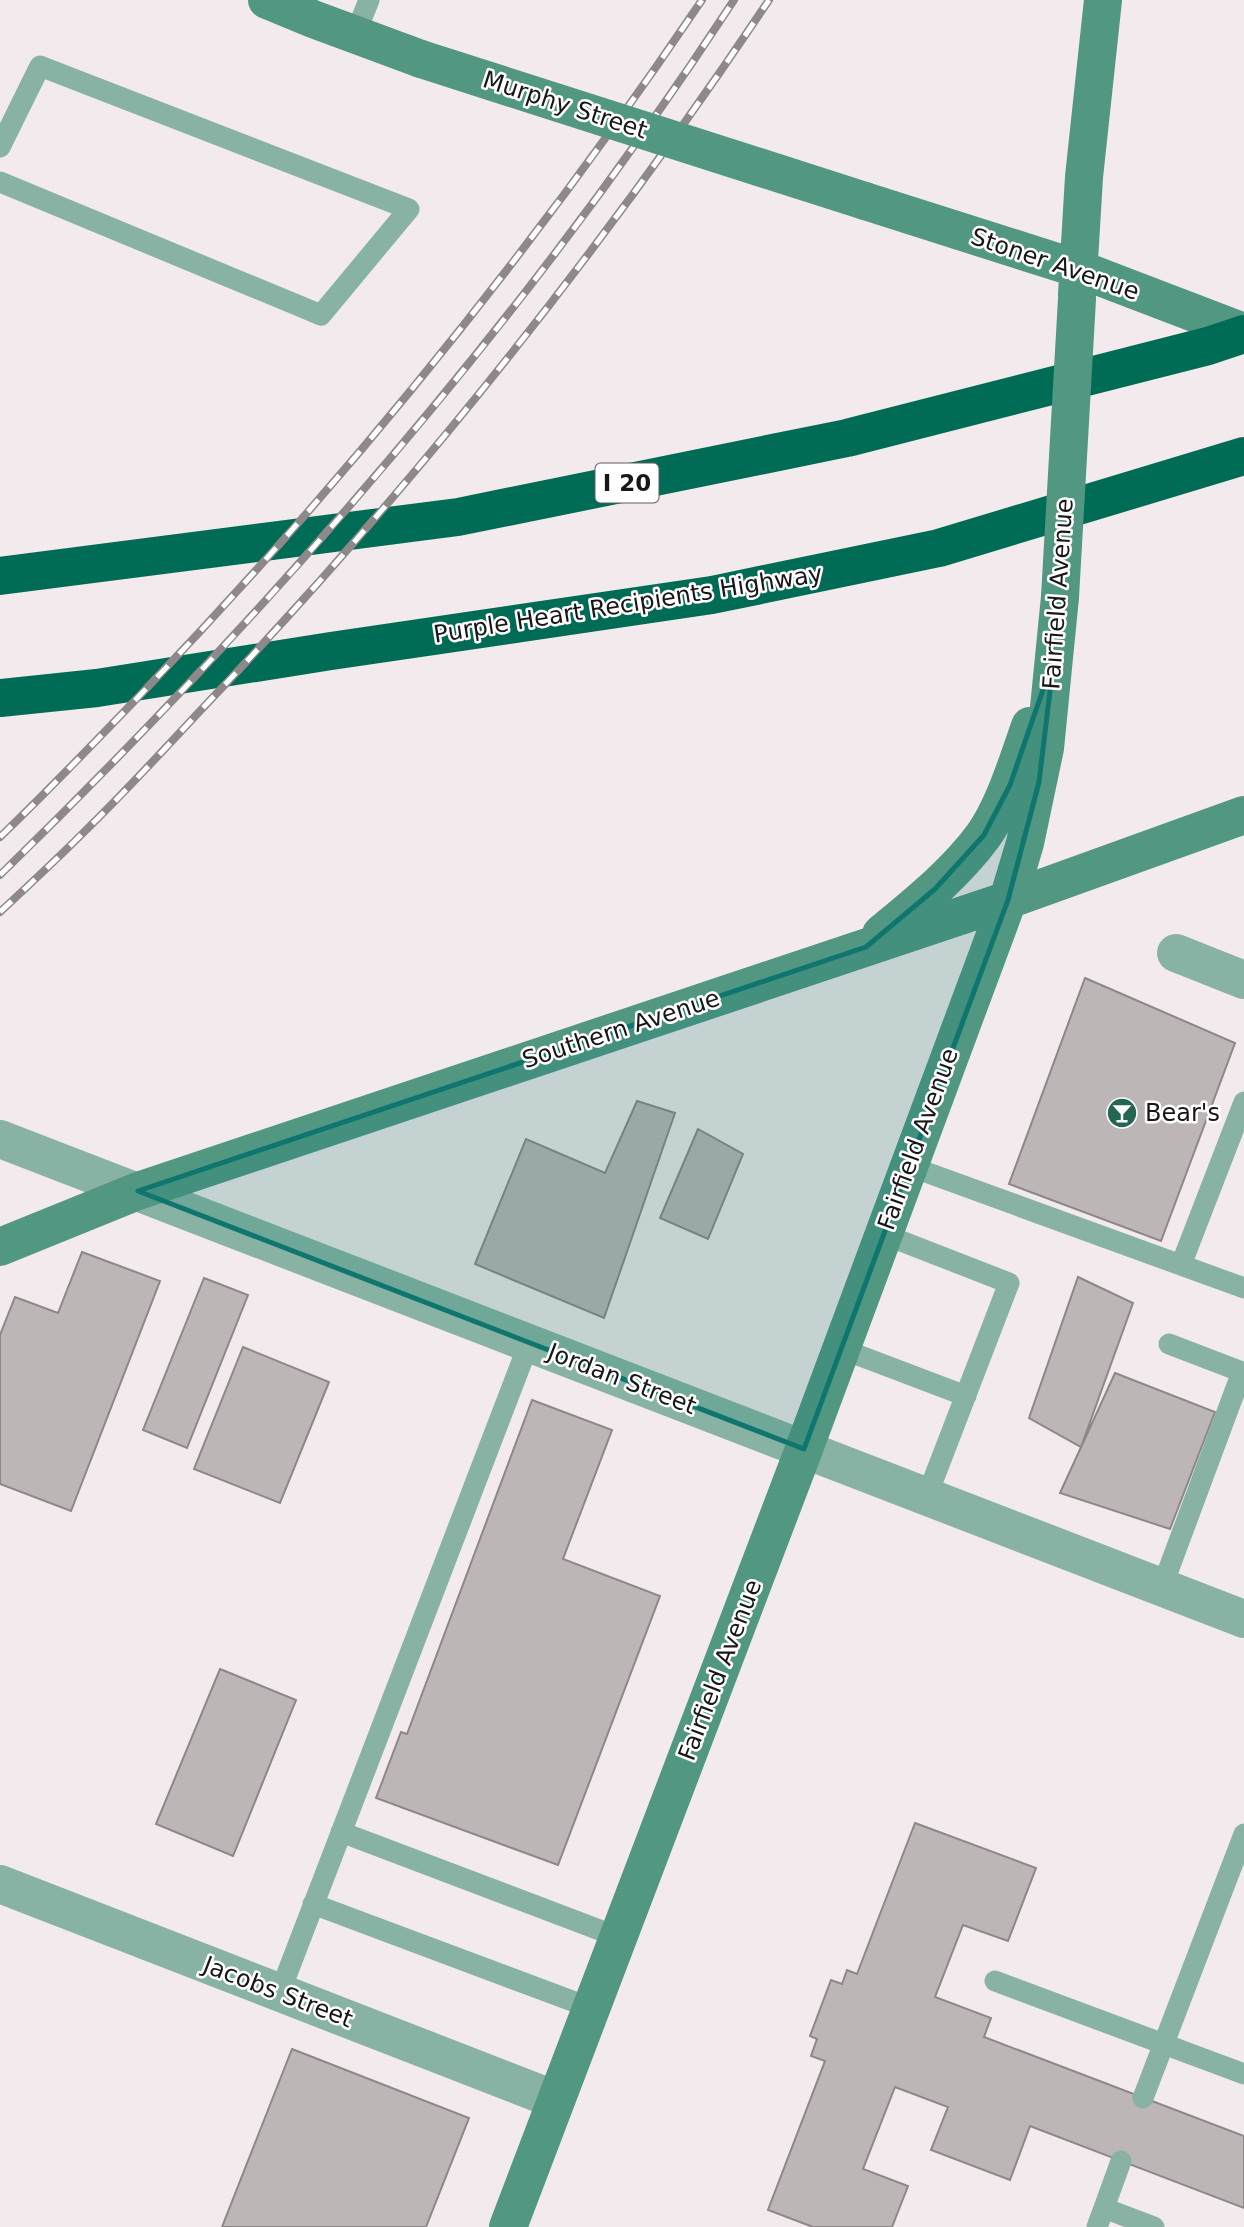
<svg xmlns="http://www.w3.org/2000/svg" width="1244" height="2227" viewBox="0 0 1244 2227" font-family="'DejaVu Sans',sans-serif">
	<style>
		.building { fill: #bdb6b7; stroke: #8e8788; stroke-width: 2 }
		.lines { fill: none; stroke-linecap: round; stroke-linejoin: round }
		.lane { stroke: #88b3a4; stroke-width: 21 }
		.street { stroke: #88b3a4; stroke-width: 38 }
		.secondary { stroke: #529782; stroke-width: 38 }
		.highway { stroke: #006c55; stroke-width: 38 }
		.rail-casing { stroke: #8e888a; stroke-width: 8 }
		.rail { stroke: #fff; stroke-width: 5; stroke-dasharray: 16; stroke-linecap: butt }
		.secondary-bridge { stroke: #529782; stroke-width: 38 }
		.marked { fill: #0f766e; fill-opacity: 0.2; stroke: #0f766e; stroke-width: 5; stroke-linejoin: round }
		.labels { text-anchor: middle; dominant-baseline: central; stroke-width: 5; stroke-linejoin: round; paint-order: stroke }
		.shield { fill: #fff; stroke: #5e5c5d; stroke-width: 2 }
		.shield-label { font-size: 23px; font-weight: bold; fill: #191617 }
		.street-label { font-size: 24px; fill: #191617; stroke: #fff }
		.poi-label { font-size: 24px; fill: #191617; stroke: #fff; text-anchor: start }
	</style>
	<rect width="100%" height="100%" fill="#f2eaec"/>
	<!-- building -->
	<path class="building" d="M1085 978 1235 1043 1161 1241 1009 1184Z
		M637 1101 675 1113 604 1318 475 1264 526 1139 605 1173Z
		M698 1129 743 1154 708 1239 660 1218Z
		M82 1252 160 1281 71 1511 0 1484V1335L15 1297 58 1313Z
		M1078 1277 1133 1303 1081 1447 1029 1418Z
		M204 1278 248 1295 187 1448 143 1430Z
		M243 1347 329 1382 280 1503 194 1469Z
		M1115 1373 1215 1412 1170 1529 1060 1493Z
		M532 1400 612 1430 563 1559 660 1596 558 1865 376 1798 401 1732 407 1734Z
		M220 1669 296 1700 233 1856 156 1824Z
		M915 1823 1036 1868 1008 1941 963 1925 935 1997 991 2018 984 2037 1244 2136V2208L1030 2126 1010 2180 931 2150 948 2107 895 2087 863 2169 908 2186 892 2227H813L768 2210 825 2061 811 2056 817 2039 810 2036 831 1980 842 1984 847 1970 857 1974Z
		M292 2049 469 2118 426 2227H222Z"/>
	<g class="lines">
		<!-- lane -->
		<path class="lane" d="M355 35 369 0
			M0 147 40 66 409 209 321 315 0 182
			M909 1166 1244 1288
			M883 1234 1009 1283 927 1496
			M1181 1265 1244 1102
			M842 1349 966 1396
			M1162 1587 1242 1372 1169 1344
			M341 1832 618 1937
			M313 1904 591 2008
			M995 1981 1244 2074
			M280 1992 529 1343
			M1143 2098 1244 1834
			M1104 2208 1121 2161
			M1097 2227 1104 2208 1154 2227"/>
		<!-- street -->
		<path class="street" d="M1176 953 1244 980
			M0 1139 1244 1619
			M0 1884 556 2100"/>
		<!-- secondary -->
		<path class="secondary" d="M267 0 313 19 421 59
			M865 201 1079 269 1244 332
			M1077 294 1084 177 1103 0
			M881 934C917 904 955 874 983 836 1004 807 1018 760 1030 726
			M0 1247 138 1191 1008 900 1244 815
			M508 2227 804 1449 1008 900 1025 843 1045 748 1060 597"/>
		<!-- highway -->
		<path class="highway" d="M0 576 458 517 847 438 1208 346 1244 334
			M0 698 97 688 331 651 712 595 939 548 1244 456"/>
		<!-- rail casing -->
		<g class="rail-casing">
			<path id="rail" d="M0 837C49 790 96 741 143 692 348 478 536 246 702 0
				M0 875C273 609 525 320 734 0
				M0 912C28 886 56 860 83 833 123 794 161 753 199 712 409 492 600 253 769 0"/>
		</g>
		<!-- rail -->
		<use href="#rail" class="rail"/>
		<!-- secondary-bridge -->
		<path class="secondary-bridge" d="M421 59 865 201
			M1060 597 1077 299"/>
	</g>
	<!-- marked area -->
	<path class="marked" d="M1054 658 1039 782 1008 900 804 1449 138 1191 866 947 935 889 984 835 1010 785Z"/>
	<!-- icons -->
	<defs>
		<g id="bar-disc" transform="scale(1.575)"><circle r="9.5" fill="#246553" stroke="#fff"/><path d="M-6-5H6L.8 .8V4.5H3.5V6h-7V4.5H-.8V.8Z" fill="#fff"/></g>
	</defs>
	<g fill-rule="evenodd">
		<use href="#bar-disc" x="1122" y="1113"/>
	</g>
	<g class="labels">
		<!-- shield labels -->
		<rect class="shield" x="595.5" y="463.5" width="63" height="39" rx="5"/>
		<g class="shield-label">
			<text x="627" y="483">I 20</text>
		</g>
		<!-- street labels -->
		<g class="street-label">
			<text transform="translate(565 105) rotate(18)">Murphy Street</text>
			<text transform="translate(1055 264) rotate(19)">Stoner Avenue</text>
			<text transform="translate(1058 594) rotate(-86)">Fairfield Avenue</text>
			<text transform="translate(628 604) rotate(-9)">Purple Heart Recipients Highway</text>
			<text transform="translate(621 1029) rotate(-18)">Southern Avenue</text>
			<text transform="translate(918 1139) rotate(-70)">Fairfield Avenue</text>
			<text transform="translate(622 1379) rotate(21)">Jordan Street</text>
			<text transform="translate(720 1670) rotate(-69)">Fairfield Avenue</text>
			<text transform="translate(278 1992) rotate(21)">Jacobs Street</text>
		</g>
		<!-- poi labels -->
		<g class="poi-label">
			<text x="1145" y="1113">Bear's</text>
		</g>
	</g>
</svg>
